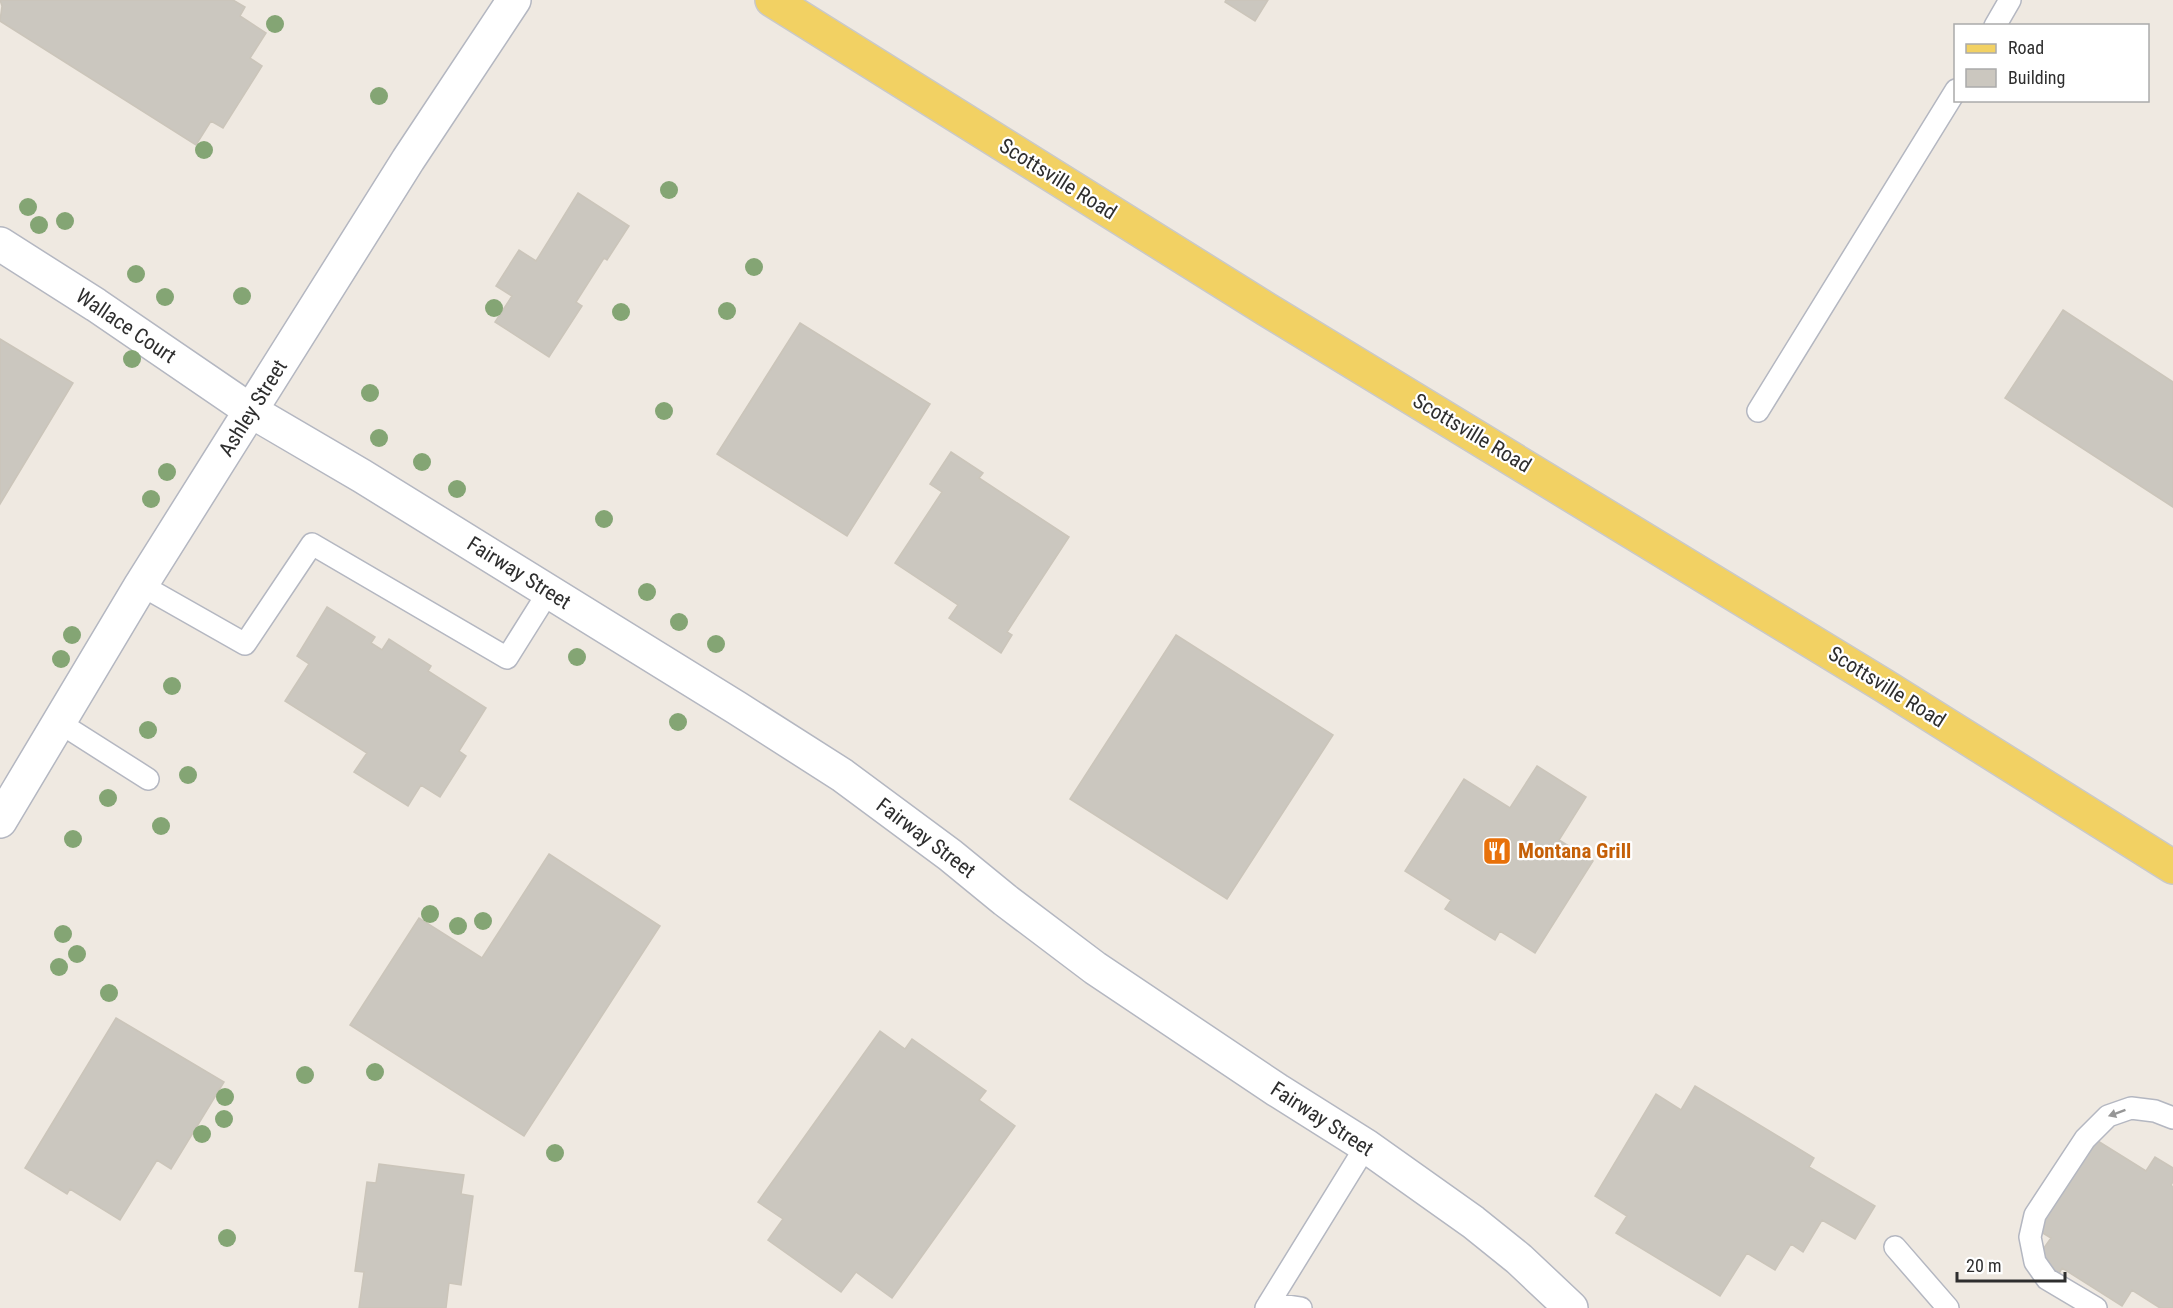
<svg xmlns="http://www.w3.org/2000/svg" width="2173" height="1308" viewBox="0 0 2173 1308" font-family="'Roboto Condensed',sans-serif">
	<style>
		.building { fill: #cbc7bf; stroke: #cbc5ba; stroke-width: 1.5 }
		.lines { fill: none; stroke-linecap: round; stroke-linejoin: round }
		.service-casing { stroke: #b4b7c1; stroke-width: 24 }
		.minor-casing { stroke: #b4b7c1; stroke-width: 36 }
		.primary-casing { stroke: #c9c9c9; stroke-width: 36 }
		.service { stroke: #fff; stroke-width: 21 }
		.minor { stroke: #fff; stroke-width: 33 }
		.primary { stroke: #f2d163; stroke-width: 33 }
		.tree { fill: #84a574 }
		.oneway { fill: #969696 }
		.labels { text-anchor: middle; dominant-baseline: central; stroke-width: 4.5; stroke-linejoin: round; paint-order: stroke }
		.street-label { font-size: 21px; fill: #2e2e2e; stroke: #fff }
		.food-label { font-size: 21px; font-weight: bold; fill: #c56008; stroke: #fff; text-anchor: start }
	</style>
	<rect width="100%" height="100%" fill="#efe9e1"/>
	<!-- building -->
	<path class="building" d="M0 0H233L245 7 240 16 266 33 250 58 262 66 223 128 211 121 196 145 0 21 2 6Z
		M1226 0H1268L1255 21 1225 2Z
		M578 193 629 226 607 260 604 258 576 302 582 306 549 357 495 322 512 296 496 286 519 250 536 261Z
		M2063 310 2173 382V507L2005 398Z
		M800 323 930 404 847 536 717 454Z
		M0 339 73 383 0 504Z
		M951 452 983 473 979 478 1069 537 1007 632 1012 635 1001 653 949 618 958 605 895 563 942 492 930 484Z
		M327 607 375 637 371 643 382 650 389 639 431 666 428 671 486 708 459 751 466 756 440 797 421 785 408 806 354 772 367 753 285 701 309 664 297 656Z
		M1176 635 1333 735 1227 899 1070 799Z
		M1537 766 1586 797 1559 840 1593 861 1535 953 1500 931 1495 940 1445 909 1451 900 1405 871 1464 779 1510 808Z
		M549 854 660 926 524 1136 350 1025 419 918 482 958Z
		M116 1018 224 1082 171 1169 157 1160 120 1220 70 1189 67 1194 25 1168Z
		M880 1031 905 1049 912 1039 986 1091 979 1100 1015 1126 892 1298 856 1272 841 1292 768 1240 783 1219 758 1202Z
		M1695 1086 1814 1158 1809 1167 1875 1206 1855 1239 1822 1220 1803 1252 1791 1244 1775 1270 1747 1253 1720 1296 1616 1233 1627 1216 1595 1196 1656 1094 1681 1110Z
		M2093 1138 2146 1171 2155 1157 2173 1168V1182L2171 1185 2173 1187V1308H2160L2132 1290 2122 1306 2062 1268 2059 1274 2039 1261 2041 1252 2051 1238 2036 1229Z
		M379 1164 464 1175 461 1194 473 1196 461 1285 449 1283 446 1308H359L364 1272 355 1271 367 1182 376 1183Z"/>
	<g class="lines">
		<!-- service casing -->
		<g class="service-casing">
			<path id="service" d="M1995 26 2010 0
				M1758 411 1956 90
				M141 585 245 644 312 544 507 658 549 591
				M60 723 148 779
				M1895 1247 1948 1308
				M1269 1303 1301 1308
				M1266 1308 1366 1146
				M2096 1308 2047 1279 2035 1262 2030 1237 2035 1215 2085 1139 2108 1116 2131 1108 2155 1111 2173 1118"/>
		</g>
		<!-- minor casing -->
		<g class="minor-casing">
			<path id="minor" d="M0 244 96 305 251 411 362 476 737 708 842 775 950 855 1005 900 1095 968 1277 1090 1366 1146 1473 1222 1519 1259 1571 1308
				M0 821 141 585 408 160 514 0"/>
		</g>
		<!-- primary casing -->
		<g class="primary-casing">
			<path id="primary" d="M772 0 1266 309 1883 685 2173 867"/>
		</g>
		<!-- service -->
		<use href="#service" class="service"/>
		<!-- minor -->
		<use href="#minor" class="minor"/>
		<!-- primary -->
		<use href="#primary" class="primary"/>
	</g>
	<!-- trees -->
	<g class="tree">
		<circle cx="275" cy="24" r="9"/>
		<circle cx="379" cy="96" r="9"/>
		<circle cx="204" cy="150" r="9"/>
		<circle cx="669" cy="190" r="9"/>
		<circle cx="28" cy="207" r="9"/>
		<circle cx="65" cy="221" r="9"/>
		<circle cx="39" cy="225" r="9"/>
		<circle cx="754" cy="267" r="9"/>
		<circle cx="136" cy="274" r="9"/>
		<circle cx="242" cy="296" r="9"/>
		<circle cx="165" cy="297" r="9"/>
		<circle cx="494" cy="308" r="9"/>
		<circle cx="727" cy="311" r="9"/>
		<circle cx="621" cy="312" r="9"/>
		<circle cx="132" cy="359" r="9"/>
		<circle cx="370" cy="393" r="9"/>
		<circle cx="664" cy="411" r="9"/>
		<circle cx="379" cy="438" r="9"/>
		<circle cx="422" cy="462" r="9"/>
		<circle cx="167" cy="472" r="9"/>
		<circle cx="457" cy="489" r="9"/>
		<circle cx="151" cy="499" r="9"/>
		<circle cx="604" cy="519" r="9"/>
		<circle cx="647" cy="592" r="9"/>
		<circle cx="679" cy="622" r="9"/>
		<circle cx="72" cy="635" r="9"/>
		<circle cx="716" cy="644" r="9"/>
		<circle cx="577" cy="657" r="9"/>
		<circle cx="61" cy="659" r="9"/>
		<circle cx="172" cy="686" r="9"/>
		<circle cx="678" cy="722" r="9"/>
		<circle cx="148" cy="730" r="9"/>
		<circle cx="188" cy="775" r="9"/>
		<circle cx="108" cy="798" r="9"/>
		<circle cx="161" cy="826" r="9"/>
		<circle cx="73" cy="839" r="9"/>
		<circle cx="430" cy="914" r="9"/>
		<circle cx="483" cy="921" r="9"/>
		<circle cx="458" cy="926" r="9"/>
		<circle cx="63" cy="934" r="9"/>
		<circle cx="77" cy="954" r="9"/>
		<circle cx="59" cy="967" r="9"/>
		<circle cx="109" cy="993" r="9"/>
		<circle cx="375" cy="1072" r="9"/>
		<circle cx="305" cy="1075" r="9"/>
		<circle cx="225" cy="1097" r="9"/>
		<circle cx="224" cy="1119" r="9"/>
		<circle cx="202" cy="1134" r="9"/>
		<circle cx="555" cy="1153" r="9"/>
		<circle cx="227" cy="1238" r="9"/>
	</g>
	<!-- one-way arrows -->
	<defs><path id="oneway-solid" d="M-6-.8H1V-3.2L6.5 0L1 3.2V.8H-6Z" transform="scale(1.5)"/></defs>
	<use class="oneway" href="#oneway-solid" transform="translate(2117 1113) rotate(160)"/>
	<!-- icons -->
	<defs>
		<g id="restaurant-square" transform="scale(1.5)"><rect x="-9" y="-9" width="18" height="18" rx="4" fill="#e8710a" stroke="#fff"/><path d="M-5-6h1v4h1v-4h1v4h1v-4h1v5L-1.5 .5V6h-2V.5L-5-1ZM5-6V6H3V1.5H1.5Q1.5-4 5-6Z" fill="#fff"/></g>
	</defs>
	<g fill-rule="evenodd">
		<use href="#restaurant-square" x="1497" y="851"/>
	</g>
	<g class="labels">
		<!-- street labels -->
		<g class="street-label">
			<text transform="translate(1058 179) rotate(32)">Scottsville Road</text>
			<text transform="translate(126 326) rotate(34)">Wallace Court</text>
			<text transform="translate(253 408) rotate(-58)">Ashley Street</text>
			<text transform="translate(1472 433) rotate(31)">Scottsville Road</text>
			<text transform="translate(519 573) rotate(32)">Fairway Street</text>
			<text transform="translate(1887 687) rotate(32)">Scottsville Road</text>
			<text transform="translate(926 838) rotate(37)">Fairway Street</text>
			<text transform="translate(1322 1119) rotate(33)">Fairway Street</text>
		</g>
		<!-- food labels -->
		<g class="food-label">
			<text x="1518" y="851">Montana Grill</text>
		</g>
	</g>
	<!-- legend -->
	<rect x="1954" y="24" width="195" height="78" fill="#ffffff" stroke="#ababab" stroke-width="1.5"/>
	<rect x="1966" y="44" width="30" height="9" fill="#f2d163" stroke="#ababab" stroke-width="1.5"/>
	<text x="2008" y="54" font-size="18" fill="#2e2e2e">Road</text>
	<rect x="1966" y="69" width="30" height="18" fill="#cbc7bf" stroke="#ababab" stroke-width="1.5"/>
	<text x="2008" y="84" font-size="18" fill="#2e2e2e">Building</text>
	<!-- scale -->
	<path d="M1957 1272v9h108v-9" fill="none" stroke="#2e2e2e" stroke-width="3"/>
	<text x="1966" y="1272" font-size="18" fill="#2e2e2e" stroke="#ffffff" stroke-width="4.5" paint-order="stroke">20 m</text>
</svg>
